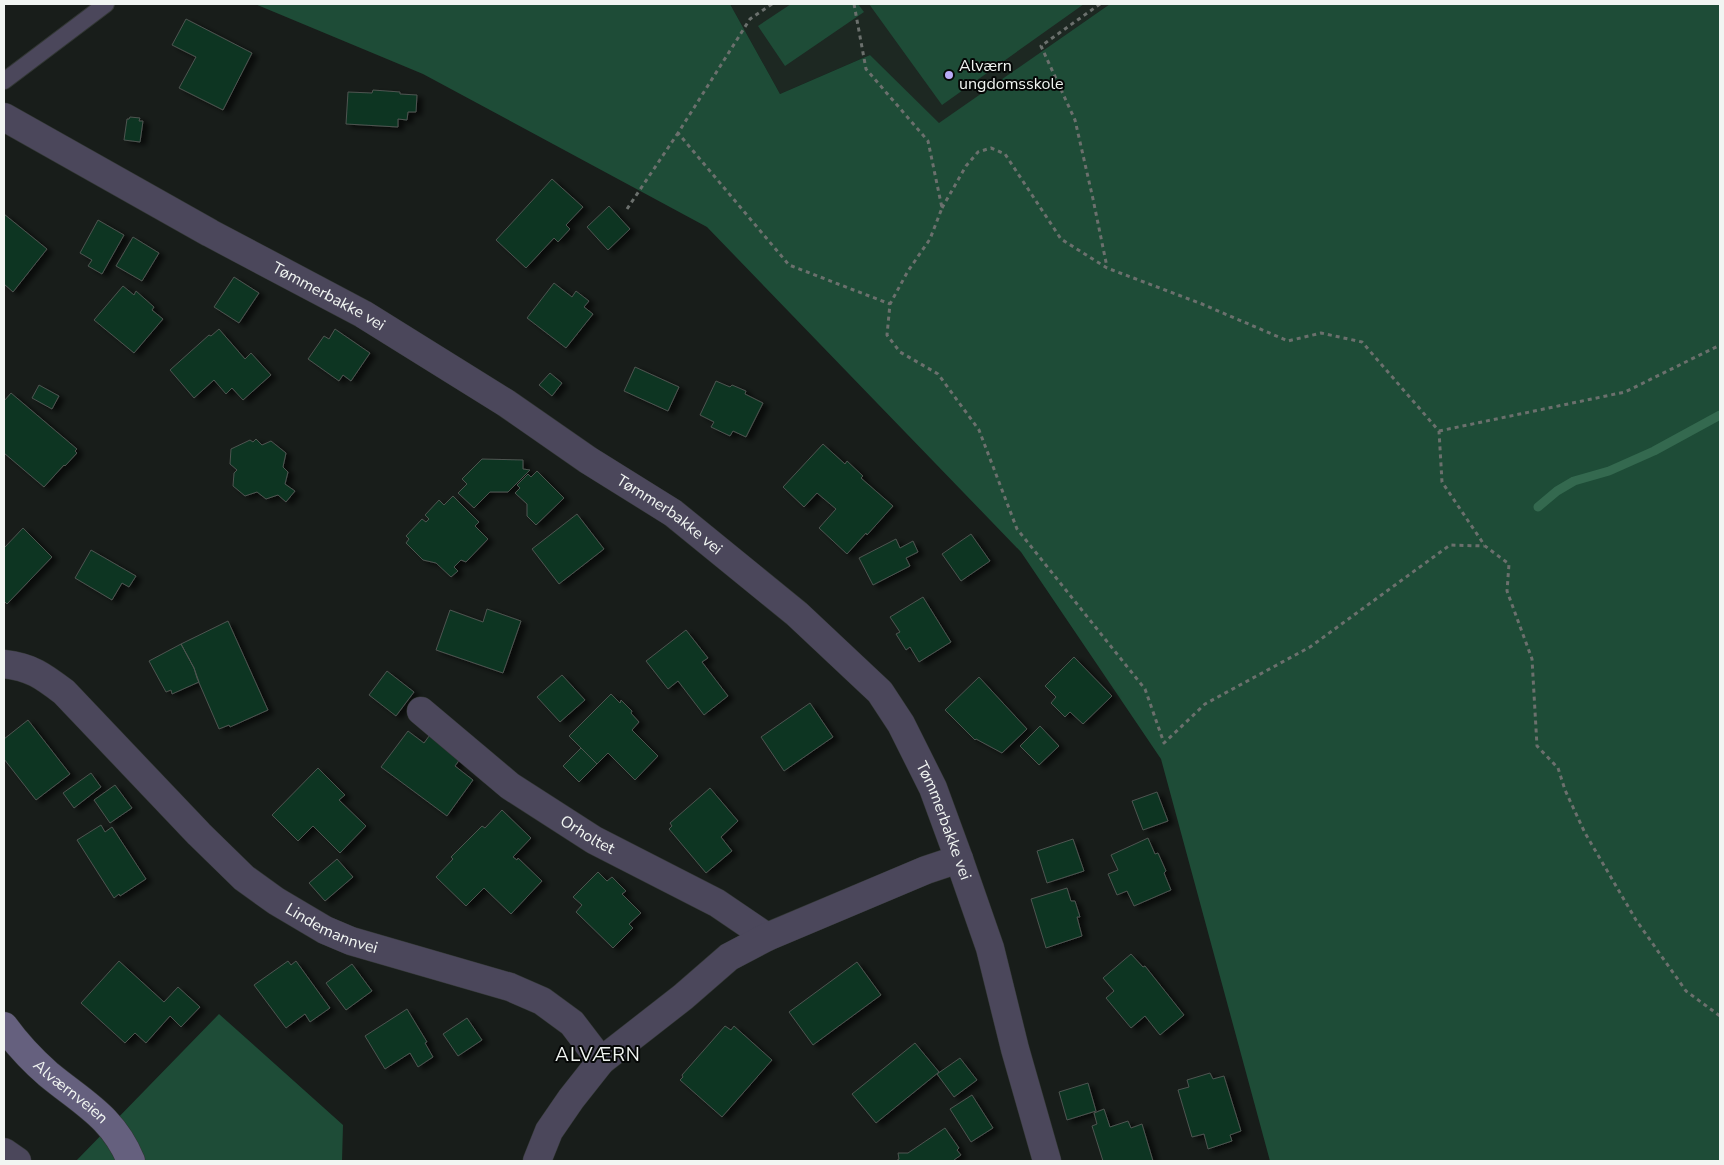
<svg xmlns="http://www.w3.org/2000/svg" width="1724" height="1165" viewBox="0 0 1724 1165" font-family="'Nunito Sans',sans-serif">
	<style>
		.built { fill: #1d2822 }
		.green { fill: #1e4c37 }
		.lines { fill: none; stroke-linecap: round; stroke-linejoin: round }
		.stream { stroke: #34694f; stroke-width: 9 }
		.building { fill: #0c3624; stroke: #4e5450; filter: url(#shadow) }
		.lane-casing { stroke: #323734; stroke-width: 18 }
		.street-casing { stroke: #323734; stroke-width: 29 }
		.secondary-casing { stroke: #323734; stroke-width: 29 }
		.path { stroke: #6b706d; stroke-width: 3; stroke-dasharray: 4 4; stroke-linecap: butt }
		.lane { stroke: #4b475b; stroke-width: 16 }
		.street { stroke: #4b475b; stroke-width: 28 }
		.secondary { stroke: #65607e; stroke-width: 28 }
		.poi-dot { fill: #b9abf7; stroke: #050706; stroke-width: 2 }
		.labels { text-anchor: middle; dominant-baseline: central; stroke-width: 4; stroke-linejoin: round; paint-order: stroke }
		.poi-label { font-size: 16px; fill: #f1f5f2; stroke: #050706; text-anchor: start }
		.street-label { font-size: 16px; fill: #f1f5f2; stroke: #050706 }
		.quarter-label { font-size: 19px; letter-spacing: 1px; fill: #f1f5f2; stroke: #050706 }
	</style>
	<defs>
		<filter id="shadow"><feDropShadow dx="5.5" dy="3" stdDeviation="2.5" flood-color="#0009"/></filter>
	</defs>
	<rect width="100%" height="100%" fill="#181d1a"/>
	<!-- built -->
	<path class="built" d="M730 4H1110L939 124 870 55 780 94Z"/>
	<!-- green -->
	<path class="green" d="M255 4H730L780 94 870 55 939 123 1110 4H1720V1161H1270L1161 759 1021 552 707 227 423 74Z
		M791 4H858L864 12 785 66 758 26Z
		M869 4H1084L942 105Z
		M219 1014 343 1125 342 1161H76Z"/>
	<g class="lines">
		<!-- stream -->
		<path class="stream" d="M1538 507 1557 491 1574 481 1609 471 1654 451 1720 415"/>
	</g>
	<!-- building -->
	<path class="building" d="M186 19 252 53 223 110 179 88 196 57 172 45Z
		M373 90 400 92V94L417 95 416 112H408L407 120 398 119V127L346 124 348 92 372 93Z
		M130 117 140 118 139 121H143L140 142 124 140 127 119H129Z
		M552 179 583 207 566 225 570 229 558 242 554 238 526 268 496 240Z
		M609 206 630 229 608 250 587 227Z
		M4 214 47 249 13 292 4 284Z
		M98 220 124 235 102 274 88 266 92 260 80 253Z
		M133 237 159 253 142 281 116 266Z
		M234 277 259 293 239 323 214 307Z
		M554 283 572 297 576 291 589 301 584 307 593 314 566 348 527 318Z
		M123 286 134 295 136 291 154 307 152 310 163 319 134 353 94 320Z
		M219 329 245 359 251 353 271 375 243 400 232 388 226 394 214 380 194 398 170 370 209 335 211 336Z
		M335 329 370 353 351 381 343 375 339 381 308 359 324 336 329 339Z
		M635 367 679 387 668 411 624 391Z
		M550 373 562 383 552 396 539 385Z
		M716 381 730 387 732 385 746 391 745 394 763 403 746 437 733 431 730 436 711 427 714 422 700 415Z
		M39 385 59 396 52 409 32 398Z
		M11 393 77 449 75 451 77 453 65 466 64 465 44 487 4 453V401Z
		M256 439 262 445 271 441 286 453 283 467 288 472 285 484 295 491 286 502 278 495 266 499 257 492 245 496 233 486 234 473 237 470 230 464 231 449 250 440 253 442Z
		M823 444 845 464 847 461 863 476 861 478 893 506 867 535 866 533 847 554 819 528 836 509 817 493 804 507 783 487Z
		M482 459 523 460V469L530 470 508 492H490L474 508 458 493 467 484 462 479Z
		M537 471 564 498 536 525 527 516V504L515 493 520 488 517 485 528 474 531 477Z
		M453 496 479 522 475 526 488 539 466 562 461 560 454 567 458 571 451 577 436 563 423 560 406 543 409 539 406 536 422 519 426 522 429 519 425 515 439 500 444 505Z
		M577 514 604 549 559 584 532 549Z
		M23 528 52 557 7 604 4 601V548Z
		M971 534 990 561 961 581 942 554Z
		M896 539 900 548 913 541 918 552 906 558 910 566 873 585 859 558Z
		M91 550 136 576 129 587 122 583 112 600 75 578Z
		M923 597 951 642 919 662 910 647 906 650 896 634 900 632 890 617Z
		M487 609 521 621 503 673 436 650 450 610 483 622Z
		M228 621 268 710 230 727 229 725 219 729 197 678 194 668 181 644Z
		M686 630 708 658 702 662 728 696 704 715 678 681 668 689 646 661Z
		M181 644 194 668 199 682 172 694 171 690 166 692 149 661Z
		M1074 657 1112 696 1083 724 1070 712 1065 717 1051 703 1056 697 1045 686Z
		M387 671 414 692 396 716 369 695Z
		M562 675 585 700 560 722 537 697Z
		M979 677 1027 729 1002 753 976 739 975 740 945 710Z
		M611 694 620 703 621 700 632 711 631 713 639 722 632 730 658 756 635 780 608 753 597 764 569 736Z
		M810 703 833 737 784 771 761 737Z
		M28 720 70 774 36 800 4 759V739Z
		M1040 726 1059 746 1039 765 1020 746Z
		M408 731 424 743 432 732 463 755 455 766 473 780 447 816 381 767Z
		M581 748 597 764 579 782 563 766Z
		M318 768 345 795 339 800 366 826 340 853 313 826 298 841 272 815Z
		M91 773 101 787 74 808 63 793Z
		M115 785 132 808 110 823 94 800Z
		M710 788 738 821 721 837 732 851 706 873 669 829 672 826 670 823Z
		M1157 792 1168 821 1143 830 1132 801Z
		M502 810 531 838 513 857 517 860 518 858 542 881 511 914 484 888 466 906 436 877 453 859 451 857 482 826 485 828Z
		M101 825 105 832 112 827 146 879 120 896 119 894 114 898 77 840Z
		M1148 838 1155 854 1158 853 1166 871 1164 873 1171 890 1134 906 1127 891 1117 895 1108 874 1118 870 1111 855Z
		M1073 839 1084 871 1047 883 1037 851Z
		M337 859 353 877 325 901 309 883Z
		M598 872 607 881 612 877 626 891 622 894 641 913 629 924 633 928 613 948 576 912 582 905 573 897Z
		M1067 888 1071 901H1075L1080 917H1077L1082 936 1046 948 1031 899Z
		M1131 954 1143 967 1145 966 1184 1015 1160 1035 1145 1016 1131 1028 1106 998 1114 991 1103 978Z
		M119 961 164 1002 178 987 200 1007 181 1027 170 1016 146 1043 135 1033 125 1043 81 1003Z
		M288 961 291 965 296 961 330 1008 310 1022 305 1014 286 1028 254 985Z
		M857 962 881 995 813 1045 789 1012Z
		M352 964 372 991 346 1010 326 983Z
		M407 1009 427 1042 425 1043 433 1057 418 1067 410 1053 385 1069 365 1036Z
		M467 1018 482 1040 458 1056 443 1034Z
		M725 1026 731 1030 734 1026 772 1060 722 1117 680 1080 683 1077 682 1075Z
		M915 1043 939 1072 876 1123 852 1094Z
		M960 1058 977 1080 954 1097 937 1074Z
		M1210 1073 1213 1079 1224 1076 1241 1131 1230 1135 1232 1141 1208 1149 1204 1134 1192 1137 1178 1090 1189 1087 1187 1080Z
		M1088 1083 1096 1111 1067 1120 1059 1092Z
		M972 1095 993 1128 971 1142 950 1109Z
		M1104 1109 1110 1127 1128 1121 1131 1128 1142 1124 1153 1161H1103L1092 1126 1097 1124 1094 1113Z
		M945 1128 959 1148 957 1150 961 1155 954 1160 955 1161H896L899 1159 898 1153H908Z"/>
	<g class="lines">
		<!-- lane casing -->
		<g class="lane-casing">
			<path id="lane" d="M4 81 106 4"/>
		</g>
		<!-- street casing -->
		<g class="street-casing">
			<g id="street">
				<path id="s1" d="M4 117 210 233 363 314 506 403 588 460 673 513 797 614 880 692 901 724 933 788 959 859 990 948 1015 1049 1047 1161"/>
				<path id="s2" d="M4 664C31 667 43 676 64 692L199 834 244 878 276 901 325 930 351 941 510 987 542 1001 572 1023 601 1061"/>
				<path id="s3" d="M421 711 510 786 594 840 717 903 767 937"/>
				<path d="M4 1152 17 1161"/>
				<path d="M537 1161 549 1131 571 1099 601 1061 683 997 729 957 767 937 926 870 959 859"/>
			</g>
		</g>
		<!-- secondary casing -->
		<g class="secondary-casing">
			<g id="secondary">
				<path id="s4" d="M4 1026C17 1044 31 1059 48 1074 83 1103 113 1117 131 1161"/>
			</g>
		</g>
		<!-- path -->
		<path class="path" d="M772 4 750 19 678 133 789 265 890 304
			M854 4 866 69 928 141 942 208 930 239 908 271 890 304 887 335 900 352 938 374 979 430 1017 529 1145 689 1164 743 1205 704 1310 647 1450 545 1484 546
			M1100 4 1041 46 1075 120 1093 199 1107 267
			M942 208 966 166 978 152 991 148 1005 154 1061 239 1107 268 1202 304 1288 341 1321 333 1362 342 1439 431 1442 482 1485 546 1509 564 1507 591 1532 659 1537 746 1558 768 1565 790 1585 833 1636 920 1686 991 1720 1016
			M627 209 678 133
			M1439 431 1625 392 1720 345"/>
		<!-- lane -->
		<use href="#lane" class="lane"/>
		<!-- street -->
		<use href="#street" class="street"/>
		<!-- secondary -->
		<use href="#secondary" class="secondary"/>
	</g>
	<!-- markers -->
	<circle class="poi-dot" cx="949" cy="75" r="5"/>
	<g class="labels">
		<!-- poi labels -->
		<g class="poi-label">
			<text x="959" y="66">Alværn<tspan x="959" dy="18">ungdomsskole</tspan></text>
		</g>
		<!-- street labels -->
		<g class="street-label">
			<text stroke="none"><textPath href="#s1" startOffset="371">Tømmerbakke vei</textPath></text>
			<text stroke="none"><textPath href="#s1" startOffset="776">Tømmerbakke vei</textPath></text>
			<text stroke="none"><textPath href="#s1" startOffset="1196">Tømmerbakke vei</textPath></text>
			<text stroke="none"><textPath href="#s3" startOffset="208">Orholtet</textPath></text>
			<text stroke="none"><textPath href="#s2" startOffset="428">Lindemannvei</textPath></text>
			<text stroke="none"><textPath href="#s4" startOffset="94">Alværnveien</textPath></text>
		</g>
		<!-- quarter labels -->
		<g class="quarter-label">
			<text x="598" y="1055">ALVÆRN</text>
		</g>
	</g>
	<!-- border -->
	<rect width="1724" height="1165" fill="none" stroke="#f1f5f2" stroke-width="10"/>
</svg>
